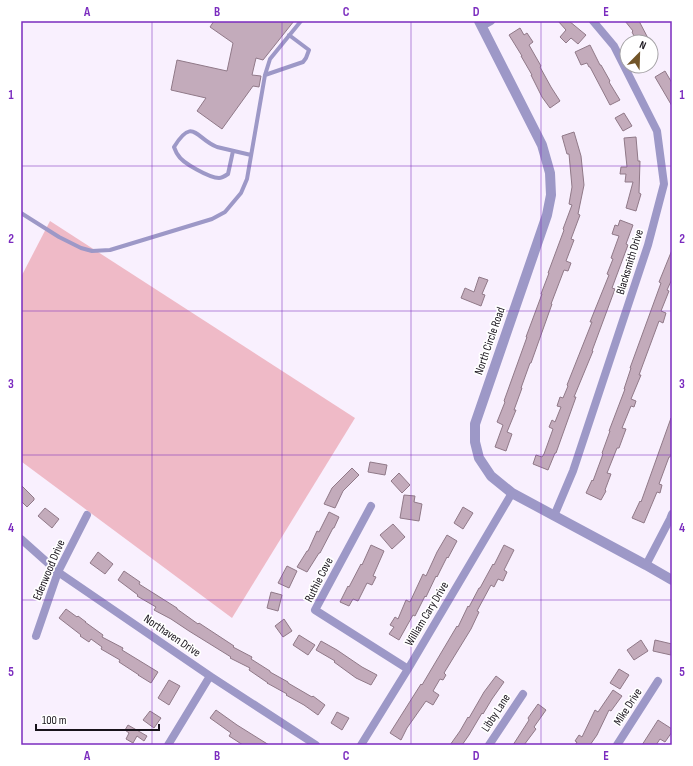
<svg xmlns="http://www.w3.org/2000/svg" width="693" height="766" viewBox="0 0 693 766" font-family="'Sofia Sans Condensed',sans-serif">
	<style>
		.green { fill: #efbac7 }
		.building { fill: #c3abbb; stroke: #907988 }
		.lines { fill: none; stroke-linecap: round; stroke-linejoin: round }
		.service { stroke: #9d98c7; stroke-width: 4 }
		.minor { stroke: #9d98c7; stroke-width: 8 }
		.tertiary { stroke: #9d98c7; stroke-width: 10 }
		.grid { fill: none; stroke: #7b2cbf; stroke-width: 1; stroke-opacity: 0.55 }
		.labels { text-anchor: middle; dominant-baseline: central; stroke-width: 3.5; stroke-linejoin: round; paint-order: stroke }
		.street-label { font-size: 12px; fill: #18131b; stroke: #fff }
		.neatline { fill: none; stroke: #7b2cbf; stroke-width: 1.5 }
		.grid-label { font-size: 13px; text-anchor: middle; font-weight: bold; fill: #7b2cbf }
	</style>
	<rect width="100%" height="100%" fill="#f9f0fe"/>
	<!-- green -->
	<path class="green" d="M50 221 355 418 232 618 22 462 21 459V277Z"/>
	<!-- building -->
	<path class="building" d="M214 21H294L263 60 256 58 252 75 261 76 259 87 253 86 222 129 197 111 206 98 171 90 177 60 227 71 233 43 210 27Z
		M558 21H569L586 35 578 44 571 38 566 43 560 37 566 30Z
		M625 21H639L650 42H637L632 32 633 31Z
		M520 28 524 35 527 33 533 42 529 45 541 66 540 67 551 87 560 101 550 108 542 97 531 75H532L521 56H522L509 35Z
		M590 45 600 65H601L610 81 609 82 620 100 610 105 590 67H589L587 63 581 65 575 52Z
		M665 71 672 83V106L655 77Z
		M624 113 632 126 623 131 615 118Z
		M574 132 581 156 584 185 578 214 580 215 571 239 574 240 566 261 571 263 568 271 564 270 551 304H552L531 363H530L521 388H522L514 410H516L507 432 512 434 506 451 495 447 503 425 497 422 505 402 504 401 527 337H526L542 294H541L549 273H548L564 230 563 229 572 205 569 204 572 187 569 154H567L562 136Z
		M636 137 638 161H640L639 193 641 194 636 211 626 208 633 182H625L626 174H620L621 167H627L624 138Z
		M620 220 633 225 626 244 628 245 612 288 615 289 592 351H593L574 397H576L556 453H555L548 470 533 464 536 455 542 457 544 454 553 429 549 427 552 420 555 422 561 407 557 406 560 397 563 398 568 386 567 385 592 322H590L609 275 607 274 613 259 611 258 619 236 612 234 615 225 618 226Z
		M672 250V279L667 290 669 291 661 311 666 313 663 323 659 321 639 375H641L631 399 636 401 634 407 631 406 622 428 626 429 619 448H617L607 473 611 474 605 490 606 491 601 500 586 493 592 480 593 481 603 454 602 453 610 431H609L625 389H624L631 368H630L661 283 659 282Z
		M479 277 488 280 482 294 485 295 481 306 461 298 465 288 474 292Z
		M671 418 672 452 670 457H669L659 484 662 485 660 493 657 492 644 523 632 518 640 501 641 502Z
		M370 462 387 465 385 475 368 472Z
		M352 468 359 475 343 491 335 508 324 504 332 488Z
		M399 473 410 485 402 493 391 481Z
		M21 485 34 498V500L27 507 21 501Z
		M404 495 415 496 414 502 422 504 419 521 400 518Z
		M463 507 473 513 463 529 454 523Z
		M45 508 59 519 52 528 38 516Z
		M329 512 339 517 334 528H333L320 553H319L307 572 297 567 307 551H308L317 531 319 532Z
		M393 524 405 537 392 549 380 535Z
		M447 535 457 541 448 558 447 557 437 577 436 576 426 597 425 596 415 616 413 615 399 640 389 634 394 627 390 625 395 617 398 619 406 600 410 602 423 574 426 576 437 552Z
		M371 545 384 551 373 576 376 577 372 585 367 583 358 601 353 599 349 606 340 602 348 586 349 587 361 564 362 565Z
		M504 545 514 550 504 570 507 572 503 581 498 579 494 587 491 585 477 611 479 612 471 629 444 673 446 675 443 680 440 679 433 691 439 695 433 705 426 701 407 728 401 740 390 733 421 684 422 685 457 626 458 627 468 606 469 607 479 588H480L493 564 494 565Z
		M98 552 113 564 105 574 90 563Z
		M287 566 297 571 289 588 278 583Z
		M124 571 140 582 139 584 177 608V609L198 624 199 623 234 646 233 647 252 657 251 659 270 671V672L288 682V683L312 697 313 696 325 705 318 715 304 705 286 695 287 694 267 683H268L249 670 250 668 230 658 231 657 189 631 171 619 154 610 156 607 137 596 138 595 118 580Z
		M271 592 282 595 278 611 267 608Z
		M66 609 77 617 78 616 86 622H85L103 635 102 637 123 648 122 650 158 672 151 683 138 675H139L119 662 120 660 101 649 102 647 91 639 89 642 80 636 81 635 59 618Z
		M284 619 292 631 283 637 275 626Z
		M299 635 315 645 308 655 293 645Z
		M641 640 648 651 634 660 627 650Z
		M655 640 672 644 671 655 653 651Z
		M321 641 337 650 362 667 377 675 371 685 356 678 334 662 335 661 316 650Z
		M619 669 629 675 620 689 610 683Z
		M496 676 504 682 492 699 483 714 482 713 469 735 462 745H450L460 731 468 717 469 718 484 692Z
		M169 680 180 686 169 705 158 698Z
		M613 690 622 696 611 711 609 710 597 735 590 745H575L577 742 575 741 579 735 582 737 595 710 598 712Z
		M538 704 546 710 534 727 536 729 524 745H513L529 720 528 718Z
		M216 710 237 725 269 745H243L229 736 231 733 210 718Z
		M150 711 161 718 154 728 143 720Z
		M337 712 349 718 342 730 331 723Z
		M658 720 672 729V732L665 742 660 739 656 745H642Z
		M128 725 147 736 144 741 137 736 133 743 126 739 129 733 125 730Z"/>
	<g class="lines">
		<!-- service -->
		<path class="service" d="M265 75 303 62 306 58 309 50 289 35
			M233 151 228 174C225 176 222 178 219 178 210 178 182 163 178 155 176 153 175 149 174 147 193 116 196 139 217 147L251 155
			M21 213 59 237 81 248 92 251 110 250 212 219 225 212 241 193 247 179 265 75 270 59 301 21"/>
		<!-- minor -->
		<path class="minor" d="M482 26 491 21
			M371 506 315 610 408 669
			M554 516 573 471 648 245 664 184 657 131 614 46 593 21
			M21 539 58 572 210 676 316 745
			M646 565 670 519 672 514
			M36 636 58 572 87 515
			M168 745 210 676
			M361 745 408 669 512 493
			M489 745 523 694
			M617 745 658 681"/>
		<!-- tertiary -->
		<path class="tertiary" d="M479 21 542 145 550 173 551 195 547 215 475 424V442L479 458 491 476 512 493 646 565 672 580"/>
	</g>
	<!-- grid -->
	<path class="grid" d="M152 21V745M282 21V745M411 21V745M541 21V745M21 166H672M21 311H672M21 455H672M21 600H672"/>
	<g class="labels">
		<!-- street labels -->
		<g class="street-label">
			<text transform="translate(630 262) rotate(-73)">Blacksmith Drive</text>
			<text transform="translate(490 341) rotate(-71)">North Circle Road</text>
			<text transform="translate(49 570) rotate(-67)">Edenwood Drive</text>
			<text transform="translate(319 580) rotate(-63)">Ruthie Cove</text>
			<text transform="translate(427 614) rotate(-59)">William Cary Drive</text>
			<text transform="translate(172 636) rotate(34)">Northaven Drive</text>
			<text transform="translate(628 707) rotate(-57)">Mike Drive</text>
			<text transform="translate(496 713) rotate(-57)">Libby Lane</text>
		</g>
	</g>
	<!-- border -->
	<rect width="693" height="766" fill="none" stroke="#ffffff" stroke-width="44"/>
	<!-- north arrow -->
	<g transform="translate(639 54) rotate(23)"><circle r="19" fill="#ffffff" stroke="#a3a1a4"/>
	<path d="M0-3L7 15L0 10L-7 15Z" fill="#725529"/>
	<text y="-6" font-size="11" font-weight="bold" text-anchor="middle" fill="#18131b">N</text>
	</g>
	<!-- scale -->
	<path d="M36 724v6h123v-6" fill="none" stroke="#18131b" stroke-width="2"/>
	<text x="42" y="724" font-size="12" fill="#18131b" stroke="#ffffff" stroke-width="3" paint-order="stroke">100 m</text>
	<rect x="22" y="22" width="649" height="722" class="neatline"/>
	<g class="grid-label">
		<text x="87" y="16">A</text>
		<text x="217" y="16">B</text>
		<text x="346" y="16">C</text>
		<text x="476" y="16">D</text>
		<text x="606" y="16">E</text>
		<text x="11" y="99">1</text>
		<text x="682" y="99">1</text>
		<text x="11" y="243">2</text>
		<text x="682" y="243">2</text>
		<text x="11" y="388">3</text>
		<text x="682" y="388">3</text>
		<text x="11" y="532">4</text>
		<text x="682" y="532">4</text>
		<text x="11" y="676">5</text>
		<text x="682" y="676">5</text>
		<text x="87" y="760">A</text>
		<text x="217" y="760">B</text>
		<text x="346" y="760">C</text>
		<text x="476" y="760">D</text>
		<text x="606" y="760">E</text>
	</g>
</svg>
